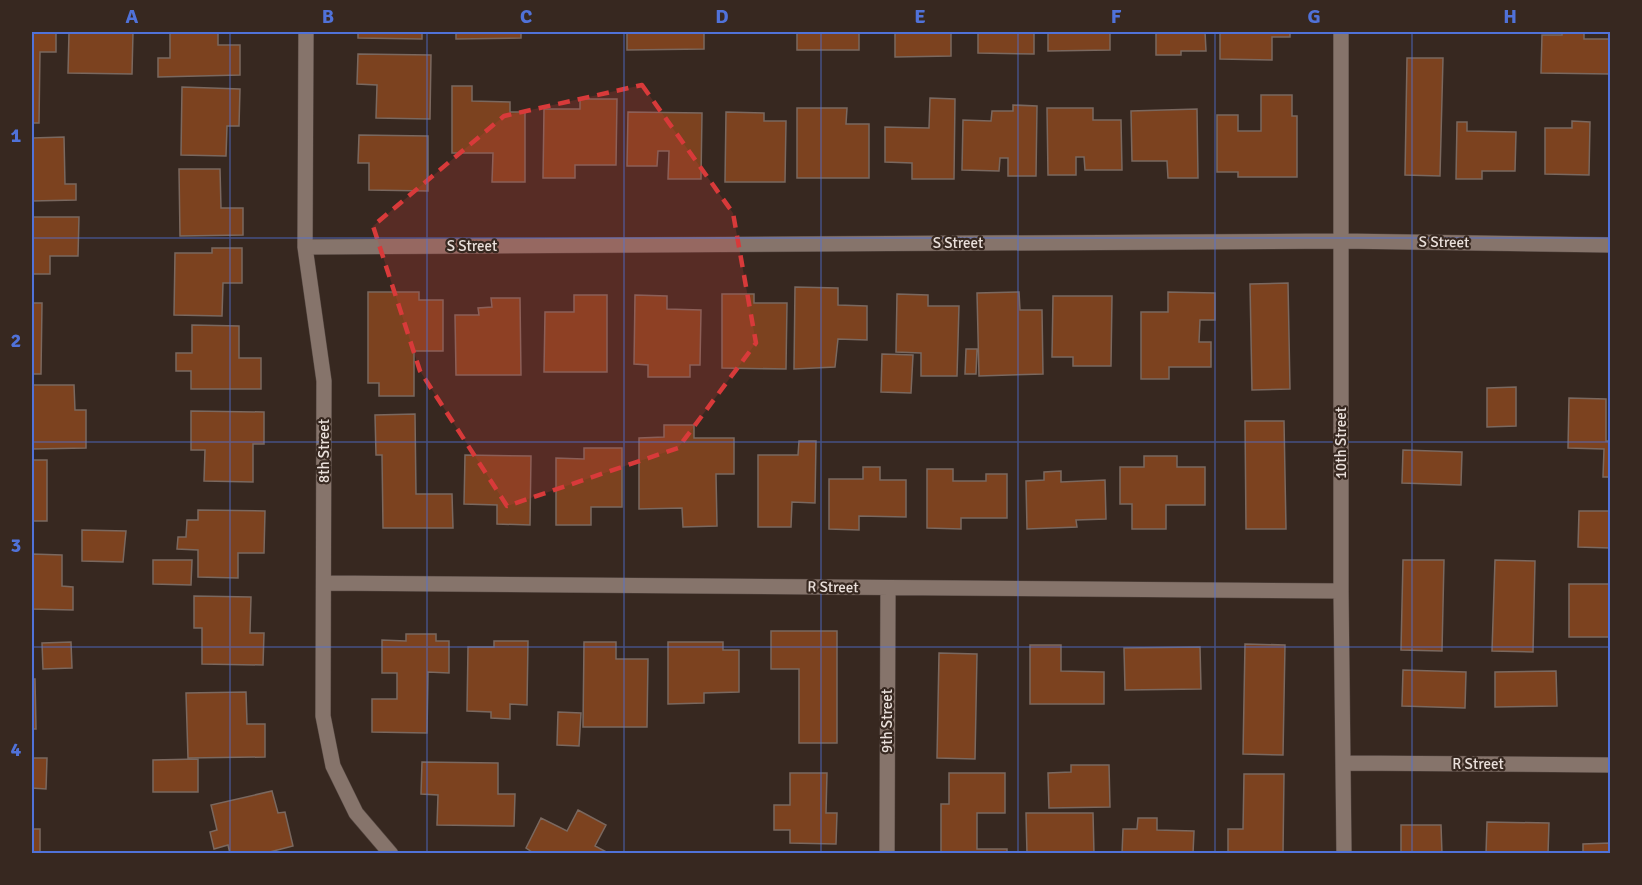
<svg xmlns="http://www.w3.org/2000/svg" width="1642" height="885" viewBox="0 0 1642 885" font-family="Signika,sans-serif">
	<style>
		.building { fill: #7c421f; stroke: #7a685f; stroke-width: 1.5 }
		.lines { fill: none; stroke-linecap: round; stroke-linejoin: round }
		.minor-casing { stroke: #534640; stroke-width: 16 }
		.minor { stroke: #86746b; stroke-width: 15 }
		.marked { fill: #d83a3a; fill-opacity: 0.2; stroke: #d83a3a; stroke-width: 4.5; stroke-dasharray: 12 8; stroke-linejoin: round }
		.grid { fill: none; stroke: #5072d9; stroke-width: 1.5; stroke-opacity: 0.55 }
		.labels { text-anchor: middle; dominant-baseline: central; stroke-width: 4.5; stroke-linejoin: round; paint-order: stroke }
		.street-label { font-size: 15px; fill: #eae0db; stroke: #372820 }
		.neatline { fill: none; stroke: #5072d9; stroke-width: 2 }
		.grid-label { font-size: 20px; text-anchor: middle; font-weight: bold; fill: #5072d9 }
	</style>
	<rect width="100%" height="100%" fill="#372820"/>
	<!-- building -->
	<path class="building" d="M32 32H56V52H40L39 123H32Z
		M69 32H133L132 74 68 73Z
		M170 32H218V45H240V75L158 77V58H170Z
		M358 32H422V39L358 38Z
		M456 32H521V38L456 39Z
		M627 32H704V49L627 50Z
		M797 32H859V50H797Z
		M895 32H951V56L895 57Z
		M978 32H1034V54L978 53Z
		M1048 32H1110V50L1048 51Z
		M1156 32H1205L1206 51H1181V55H1156Z
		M1220 32H1290V37H1272V60L1220 59Z
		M1562 32H1584V39H1610V74L1541 73 1542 35H1562Z
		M358 54 431 55 430 119 376 118 377 85 357 84Z
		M1407 58H1443L1440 176 1405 175Z
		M452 86H472V101L510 102V112H525V182H492L493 153H452Z
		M182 87 240 89 239 126H227L226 156 181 155Z
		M1261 95H1292V116H1297V177H1238V172H1217V115H1238V131H1261Z
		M930 98 955 99 954 179H912V163L885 162V127L929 128Z
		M580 99H617L616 165H575V178H543L544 109H580Z
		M1013 105 1037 106 1036 176H1008V158H1000L999 171 962 170 963 120 991 121 992 111H1013Z
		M797 108H847L846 124H869V178H797Z
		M1047 108H1093V120H1121L1122 170H1085L1084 157H1076V175H1048Z
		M1197 109 1198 178H1168L1167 161H1132L1131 111Z
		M628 112 702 113 701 179H668L669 151H658L657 166H627Z
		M726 112 764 113V121H786L785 182H725Z
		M1572 121 1590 122 1589 175 1545 174V128H1572Z
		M1457 122H1467V131L1516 132 1515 171H1482V179H1456Z
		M359 135 428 136V191L369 190V163H358Z
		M64 137 65 184H76V200L32 201V138Z
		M179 169H220L221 208H243V235L180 236Z
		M32 217H79L78 256H50V274H32Z
		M212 248H242V283H223L222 316 174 315 175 253H212Z
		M1288 283 1290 389 1252 390 1250 284Z
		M795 287 838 288V305L867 306V340L838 339 835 367 794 369Z
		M368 292H419V300H443V351H414V396H379V383H368Z
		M1019 292 1020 310H1042L1043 374 979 376 977 293Z
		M1168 292 1215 293V320H1200L1199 342H1211V367H1169V379H1141V312H1168Z
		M722 294H754V303H787L786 369 722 368Z
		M897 294 928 295V306H959L957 376H921V353L896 352Z
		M574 295H607V372H544L545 312H574Z
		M635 295 667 296V309L701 310 700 365H690V377H648V365L634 364Z
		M1053 296H1112L1111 366H1073V357H1052Z
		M491 298H520L521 375H456L455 315H479L478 308 492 307Z
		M32 303H42L41 374H32Z
		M192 325 239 326V358H261V389H191V371H176V353H192Z
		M966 349H977L976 374H965Z
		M882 354 913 355 911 393 881 392Z
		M32 385H74L75 410H86V448L32 449Z
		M1516 387V426L1487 427V388Z
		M1569 398 1606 399V441H1610V477H1603L1604 449 1568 448Z
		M191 411 264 412V444H253V482L204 481 205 450H191Z
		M415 414 416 494H452L453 528H383L382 455H376L375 415Z
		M1245 421H1284L1286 529H1246Z
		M664 425H694V438H734V474H716L717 526 683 527 682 508 639 509V438L664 437Z
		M799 441H816L815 503 792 502 791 527H758V455H798Z
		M584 448H622V507H591V525H556V458L584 459Z
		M1403 450 1462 452 1461 485 1402 483Z
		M465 455 531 456 530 525 497 524V505L464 504Z
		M1144 456H1177V467H1205V505H1166V529H1132V504H1120V467H1144Z
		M32 460H47V521H32Z
		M863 467H880V480H906V517L859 516V530L829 529V479H863Z
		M927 469H953V481H986V474H1007V518H961V529L927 528Z
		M1061 471V482L1105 480 1106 519 1076 520 1077 527 1027 529 1026 481 1044 480V472Z
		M198 510 265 511 264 553H238V578L198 577V550L177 549 178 537H186L187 520H198Z
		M1579 511H1610V548L1578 547Z
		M82 530 126 531 123 562 82 561Z
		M32 554 62 555V586L73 587V610L32 609Z
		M153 560H192L191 585 153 584Z
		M1403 560H1444L1442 651 1401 650Z
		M1495 560 1535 561 1533 652 1492 651Z
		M1569 584H1610V637H1569Z
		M194 596 251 597 250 633H264L263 665 202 664V628H194Z
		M771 631H837V743H799V669H771Z
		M406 634H436V641H449V673L428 672 427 733 372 732V699H397V673H382V640L406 641Z
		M494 641H528L527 705 510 704V719L491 718V712L467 711 468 647H494Z
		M71 642 72 668 43 669 42 643Z
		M584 642H616V659H648L647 727H583Z
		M668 642H723V650H739V692L704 693V703L668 704Z
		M1245 644 1285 645 1283 755 1243 754Z
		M1030 645H1061V671L1104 672V704H1030Z
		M1200 647 1201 689 1125 690 1124 648Z
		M939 653 977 654 975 759 937 758Z
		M1403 670 1466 672 1465 708 1402 706Z
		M1556 671 1557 706 1495 707V672Z
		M32 679H35L36 729H32Z
		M246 692 247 724H265V757L188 758 186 693Z
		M558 712 581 713 579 746 557 745Z
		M32 758H47L46 789 32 788Z
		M198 759V792H153V760Z
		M422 762 498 763V794H515L514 826 437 825 438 795 421 794Z
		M1071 765H1109L1110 807 1049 808 1048 773 1071 772Z
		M790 773H827L826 813H837L836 844 790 843V830H774V805H790Z
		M949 773H1005V813H977V849H1007V854H941V804H949Z
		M1244 774H1284L1283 854 1228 852V829H1243Z
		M272 791 278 813 285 812 293 846 262 854H230L228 845 214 849 210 832 217 830 211 805Z
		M578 810 606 825 595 846 610 854H535L526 848 541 818 567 831Z
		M1026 813H1093L1094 854H1027Z
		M1138 818H1157V830L1194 831 1193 854H1122L1123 829H1137Z
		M1487 822 1549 823 1548 854H1486Z
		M1401 825H1441L1442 854H1401Z
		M32 829H40V854H32Z
		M1610 843V854H1583V844Z"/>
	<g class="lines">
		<!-- minor casing -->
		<g class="minor-casing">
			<path id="minor" d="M306 32 305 247 324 381 323 716 333 766 356 813 391 854
				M1341 32V591L1344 854
				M305 247 1341 241 1610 245
				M324 583 1341 591
				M1345 763 1610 765
				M887 854 888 588"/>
		</g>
		<!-- minor -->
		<use href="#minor" class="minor"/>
	</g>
	<!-- marked area -->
	<path class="marked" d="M642 85 733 213 756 343 678 448 507 506 420 371 373 226 504 116Z"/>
	<!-- grid -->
	<path class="grid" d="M230 32V854M427 32V854M624 32V854M821 32V854M1018 32V854M1215 32V854M1412 32V854M32 238H1610M32 442H1610M32 647H1610"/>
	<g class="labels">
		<!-- street labels -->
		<g class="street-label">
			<text transform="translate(1444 242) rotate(1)">S Street</text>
			<text x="958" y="243">S Street</text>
			<text x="472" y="246">S Street</text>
			<text transform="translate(1341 443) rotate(-90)">10th Street</text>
			<text transform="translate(324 451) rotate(-90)">8th Street</text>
			<text transform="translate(833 587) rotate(1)">R Street</text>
			<text transform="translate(887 721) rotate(-90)">9th Street</text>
			<text x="1478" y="764">R Street</text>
		</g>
	</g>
	<!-- border -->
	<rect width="1642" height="885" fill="none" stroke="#372820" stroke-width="66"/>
	<rect x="33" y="33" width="1576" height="819" class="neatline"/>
	<g class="grid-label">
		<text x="132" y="23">A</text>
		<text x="328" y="23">B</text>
		<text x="526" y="23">C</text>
		<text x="722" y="23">D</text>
		<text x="920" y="23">E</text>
		<text x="1116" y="23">F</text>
		<text x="1314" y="23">G</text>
		<text x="1510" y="23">H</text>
		<text x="16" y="142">1</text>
		<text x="16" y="347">2</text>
		<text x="16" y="552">3</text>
		<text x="16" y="756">4</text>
	</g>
</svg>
